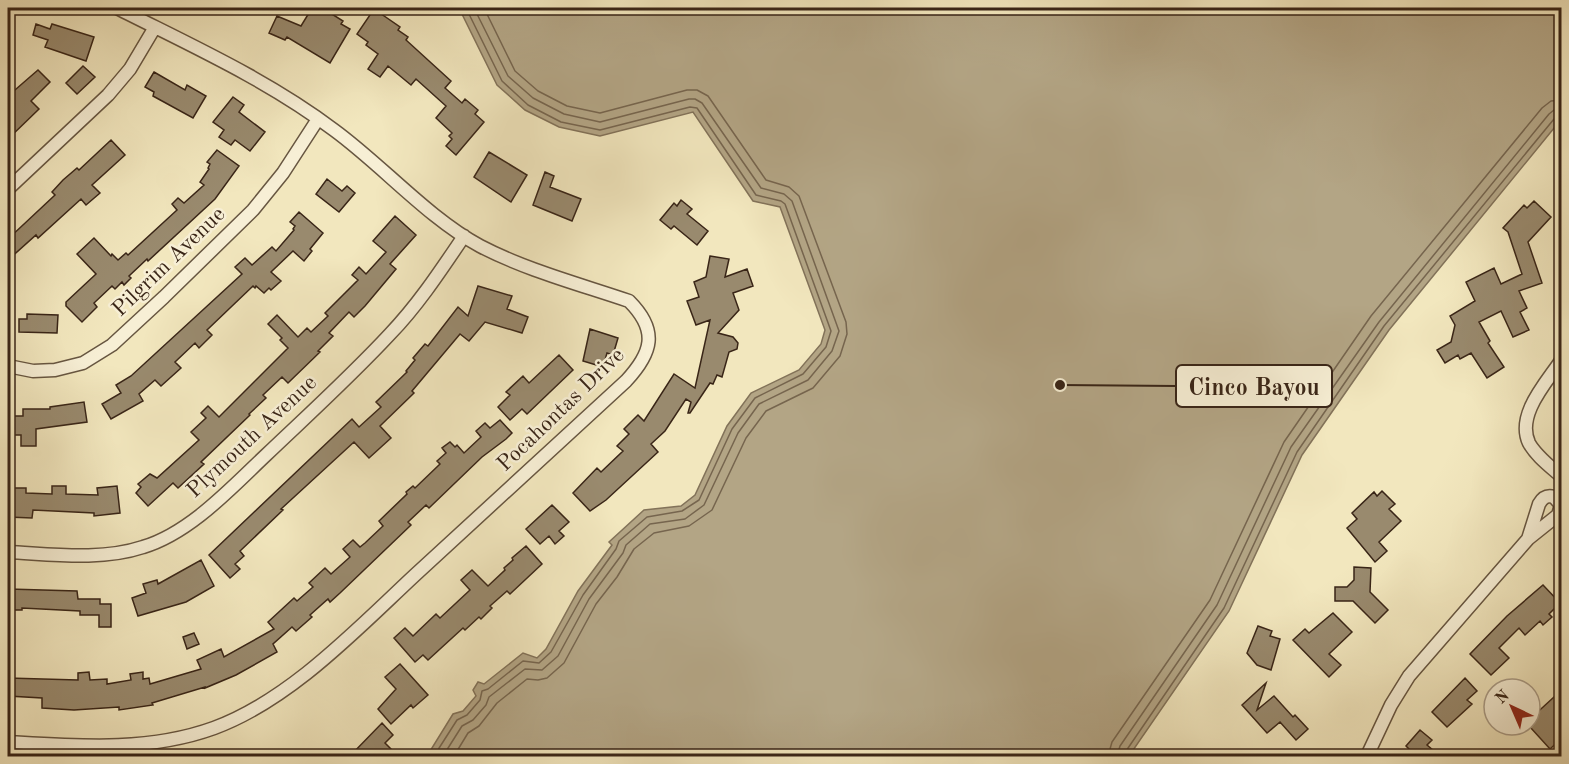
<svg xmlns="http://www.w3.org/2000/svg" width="1569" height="764" viewBox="0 0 1569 764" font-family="'Old Standard TT',serif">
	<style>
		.water { fill: #b3a585; stroke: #827259; stroke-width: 1.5 }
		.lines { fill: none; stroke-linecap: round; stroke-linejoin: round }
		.shore { stroke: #76654e; stroke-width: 1.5 }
		.building { fill: #998a6e; stroke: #392517; stroke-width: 1.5 }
		.minor-casing { stroke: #675641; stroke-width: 15 }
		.minor { stroke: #f7efd5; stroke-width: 12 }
		.labels { text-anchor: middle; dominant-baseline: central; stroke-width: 5; stroke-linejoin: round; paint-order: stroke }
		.street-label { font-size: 22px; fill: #392517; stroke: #f7efd5 }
		.leader { fill: none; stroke: #392517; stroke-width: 2 }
		.callout-dot { fill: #392517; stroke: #f7efd5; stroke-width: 2 }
		.callout { fill: #f7efd5; stroke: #392517; stroke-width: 2 }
		.callout-label { font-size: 24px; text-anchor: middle; font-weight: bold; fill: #392517 }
	</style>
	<rect width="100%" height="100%" fill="#f2e7be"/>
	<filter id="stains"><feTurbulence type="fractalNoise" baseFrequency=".00333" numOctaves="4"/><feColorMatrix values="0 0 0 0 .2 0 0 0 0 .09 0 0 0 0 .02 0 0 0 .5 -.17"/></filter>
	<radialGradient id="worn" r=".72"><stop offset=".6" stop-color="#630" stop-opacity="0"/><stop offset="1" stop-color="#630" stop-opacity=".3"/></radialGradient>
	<!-- water -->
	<path class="water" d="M459 8H1561V123L1559 122 1389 330 1302 455 1229 611 1129 756H427L453 714 463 711 476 696 473 690 478 682 484 684 523 653 537 658 546 649 578 591 612 545 609 542 644 510 681 506 695 495 727 426 751 393 799 370 821 344 825 330 780 207 753 201 693 112 600 136 559 127 525 110 497 85Z"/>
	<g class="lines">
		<!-- shore -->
		<path class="shore" d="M434 756 457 720 467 715 480 700 482 691 488 689 523 661 539 663 551 652 583 595 616 549 619 541 647 517 682 511 699 500 732 429 755 398 803 374 826 347 831 331 785 204 781 201 756 195 697 108 690 107 600 130 561 122 528 105 502 81 466 8
			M443 756 462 726 473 720 486 705 489 697 525 669 542 670 558 656 589 599 623 553 626 545 650 524 685 519 704 505 738 433 759 404 808 380 832 351 839 331 792 201 784 194 761 188 702 103 695 99H689L600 122 564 114 533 98 508 76 474 8
			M454 756 468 733 479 726 497 703 527 679 538 680 547 678 564 663 596 604 617 577 634 549 654 533 689 526 712 510 746 438 766 411 813 388 840 356 847 334 846 322 799 196 789 187 766 180 708 96 697 90H687L600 113 567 106 538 91 515 71 484 8
			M1108 756 1112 742 1210 600 1284 442 1371 316 1542 108 1551 101 1562 100
			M1117 756 1120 746 1217 605 1291 447 1379 322 1549 114 1554 110 1562 109
			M1125 756 1126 751 1224 608 1297 452 1384 326 1554 119 1562 117"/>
	</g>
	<!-- building -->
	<path class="building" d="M312 8 322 12 324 9 343 21 341 24 350 29 330 63 287 37 285 40 269 33 277 16 301 26Z
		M374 9 400 27 398 30 408 37 406 40 451 81 445 88 462 103 465 99 478 110 475 114 484 122 456 155 446 146 452 139 449 136 452 133 436 118 446 106 416 79 411 85 388 66 380 77 368 69 378 54 366 45 368 42 357 34Z
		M36 24 50 29 52 24 94 37 86 61 45 47 48 40 33 35Z
		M83 66 95 77 77 94 66 83Z
		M38 70 50 82 31 101 39 109 8 139V96Z
		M154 72 185 90 187 85 206 96 193 118 153 96 154 92 145 87Z
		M233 97 244 105 239 112 265 132 250 151 235 140 231 145 219 137 224 130 213 122Z
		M111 140 125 155 92 185 100 193 86 205 81 199 38 238 36 235 8 260V239L55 195 52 192 63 180 77 168 79 170Z
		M217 150 239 166 215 199 148 261 147 259 129 276 131 278 124 285 122 282 115 289 112 286 94 303 97 307 82 322 66 306V302L96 274 77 254 94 238 111 256 112 254 118 260 126 253 128 255 177 210 172 204 178 198 184 203 204 185 200 182 209 169 208 168 210 164 207 162Z
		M489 152 527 175 511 202 474 177Z
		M545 172 554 176 550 187 581 199 572 221 533 205Z
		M327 179 342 191 347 186 355 193 339 212 316 194Z
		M681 200 692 209 687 214 708 231 697 245 674 226 671 229 660 220 674 203 677 206Z
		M1534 201 1551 217 1528 242 1542 283 1519 291 1527 308 1520 312 1529 330 1513 337 1501 311 1479 322 1490 341 1488 343 1504 367 1487 378 1471 353 1460 359 1458 355 1445 363 1437 350 1451 342 1455 325 1450 316 1475 301 1466 282 1494 268 1501 284 1522 274 1508 232 1503 228 1524 205 1527 208Z
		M299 212 323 233 310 249 312 251 304 261 293 251 271 272 281 281 271 290 269 288 264 293 256 286 255 288 253 286 207 330 212 335 199 348 195 343 175 362 181 368 161 386 155 380 139 394 143 401 111 419 102 404 121 393 116 385 131 376 242 274 235 267 245 258 252 265 272 247 276 251 294 230 293 229 295 226 290 222Z
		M395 216 416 235 390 264 396 269 365 306 354 317 349 312 329 333 333 336 318 351 320 352 288 383 282 377 263 395 266 398 249 414 250 415 201 462 204 464 178 488 173 483 148 506 136 493 141 487 138 484 150 474 157 478 199 440 191 432 206 418 201 413 208 406 219 417 288 348 280 340 282 338 268 324 277 315 298 337 307 328 311 332 328 316 325 313 358 280 352 275 359 267 366 274 386 252 373 241Z
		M710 256 729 259 725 277 747 269 753 286 733 293 739 310 718 333 733 337 738 343 737 349 729 352 722 377 717 375 713 384 710 383 690 413H688L691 402 686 399 665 431 651 444 658 452 606 500 590 511 573 493 597 468 601 472 623 451 617 446 629 434 624 429 638 415 644 421 674 374 695 388 710 320 696 325 687 301 699 297 694 282 706 277Z
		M478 286 512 296 507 309 528 317 522 333 485 322 469 341 460 334 412 391 414 393 380 426 391 438 369 458 354 442 281 509 283 510 240 551 244 556 235 564 240 569 230 578 209 555 352 419 359 427 381 407 376 402 407 372 406 371 415 360 413 358 425 344 428 346 458 307 468 316Z
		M27 314 58 315 57 333 19 332V319H27Z
		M590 329 618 338 613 355 607 353 603 367 583 361Z
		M559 355 573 370 527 414 522 409 510 420 498 407 510 395 506 392 523 376 529 383Z
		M84 402 87 422 36 429V446H21V435H8V416H23V409H50V407Z
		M500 420 512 433 506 439 482 457 429 508 426 505 408 522 411 525 340 593 330 602 328 599 310 615 312 617 296 631 292 627 273 644 277 652 236 675 205 688V687L152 703 153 705 119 710V707L74 710 42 708V698L8 696V678L78 680V673L89 672 90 680 107 679V684L131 680 130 674 143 672V679L149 678 150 684 201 669 197 660 221 649 224 657 274 629 268 622 294 598 297 601 313 587 309 583 325 568 331 574 350 557 343 549 353 540 360 547 365 543 383 526 379 521 407 494 406 492 413 486 415 488 440 464 437 461 446 453 442 448 450 442 455 447 457 445 464 453 481 437 476 431 485 423 490 428Z
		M52 486H66V494L98 495 97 488 117 486 120 513 94 516V513L33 510 32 518 8 517V498H13L14 488H26V493L52 494Z
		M1382 491 1395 504 1389 509 1401 521 1379 542 1387 551 1375 562 1347 528 1357 519 1352 513 1374 492 1377 496Z
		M552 505 569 522 559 531 564 536 555 544 549 536 540 544 526 529Z
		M526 546 542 564 510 594 507 591 490 606 492 608 481 619 479 617 465 630 463 628 428 660 423 655 415 662 394 638 405 628 413 636 436 614 440 618 470 590 461 580 472 570 488 586 505 570 504 568 513 560 512 558Z
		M201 560 214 586 186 602 138 616 132 598 146 593 143 584 157 580 158 584Z
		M1354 567 1371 568 1370 592 1388 610 1375 623 1353 601H1335V587H1347L1354 580Z
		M1543 585 1560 603 1549 614 1552 617 1543 625 1540 621 1525 635 1519 628 1499 648 1509 658 1491 675 1470 654 1507 616Z
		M8 589 77 591 78 599H100V604H111V627H99V615H80V611L22 608V610H8Z
		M1333 613 1352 632 1329 654 1341 665 1329 677 1293 640 1305 629 1309 633Z
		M1258 626 1272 631 1270 636 1280 639 1271 670 1257 665 1247 653Z
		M194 633 199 644 187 649 183 637Z
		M400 664 428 695 413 708 411 705 391 724 378 709 396 689 385 677Z
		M1465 678 1477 691 1467 700 1472 704 1447 727 1432 712Z
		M1266 683 1257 710 1274 696 1293 717 1295 715 1308 729 1296 740 1280 722 1267 733 1242 705Z
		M1562 696V738L1550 749 1530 727V719L1554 697 1557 700Z
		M382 723 393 735 385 743 391 749 384 756H350Z
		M1420 730 1432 740 1427 745 1440 756H1408L1412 752 1406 746Z"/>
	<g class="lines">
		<!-- minor casing -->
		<g class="minor-casing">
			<path id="minor" d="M8 189 108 95 130 69 155 27
				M1560 362C1546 383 1516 415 1529 443 1536 456 1551 467 1562 477
				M8 366 33 371 55 370 83 363 112 345 164 297 253 210 283 173 318 119
				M8 552C51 554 101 561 143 547 190 533 231 488 266 455 308 415 351 376 390 334 418 305 441 270 464 236
				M8 742C77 746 148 752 214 728 290 700 356 630 415 575 485 511 555 446 626 381 652 353 659 331 629 301 579 284 526 270 480 246 428 218 382 165 334 130 268 80 190 45 117 8
				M1367 756 1391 705 1409 676 1528 539 1558 515 1561 505 1554 497C1547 495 1543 497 1539 504L1528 539"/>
		</g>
		<!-- minor -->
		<use href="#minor" class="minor"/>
	</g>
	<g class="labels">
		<!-- street labels -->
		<g class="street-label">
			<text transform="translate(169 262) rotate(-44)">Pilgrim Avenue</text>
			<text transform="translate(561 410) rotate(-44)">Pocahontas Drive</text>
			<text transform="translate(252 437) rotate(-43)">Plymouth Avenue</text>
		</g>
	</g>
	<!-- callouts -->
	<path class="leader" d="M1060 385L1176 386"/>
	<circle class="callout-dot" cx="1060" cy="385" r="6"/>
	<rect class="callout" x="1176" y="365" width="156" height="42" rx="6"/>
	<g class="callout-label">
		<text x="1254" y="395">Cinco Bayou</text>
	</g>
	<!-- margin -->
	<rect width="1569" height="764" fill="none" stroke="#f2e7be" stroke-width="30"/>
	<rect x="9" y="9" width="1551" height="746" fill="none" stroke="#392517" stroke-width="3"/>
	<rect x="15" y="15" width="1539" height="734" fill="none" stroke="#392517" stroke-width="1.5"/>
	<!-- north arrow -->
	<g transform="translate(1512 707) rotate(316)"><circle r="28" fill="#f7efd5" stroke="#ab9e89" stroke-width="1.5"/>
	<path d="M0-4.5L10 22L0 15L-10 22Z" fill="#8f2418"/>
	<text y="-9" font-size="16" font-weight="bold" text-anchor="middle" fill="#392517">N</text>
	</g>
	<rect width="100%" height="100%" filter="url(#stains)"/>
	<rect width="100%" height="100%" fill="url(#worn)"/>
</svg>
